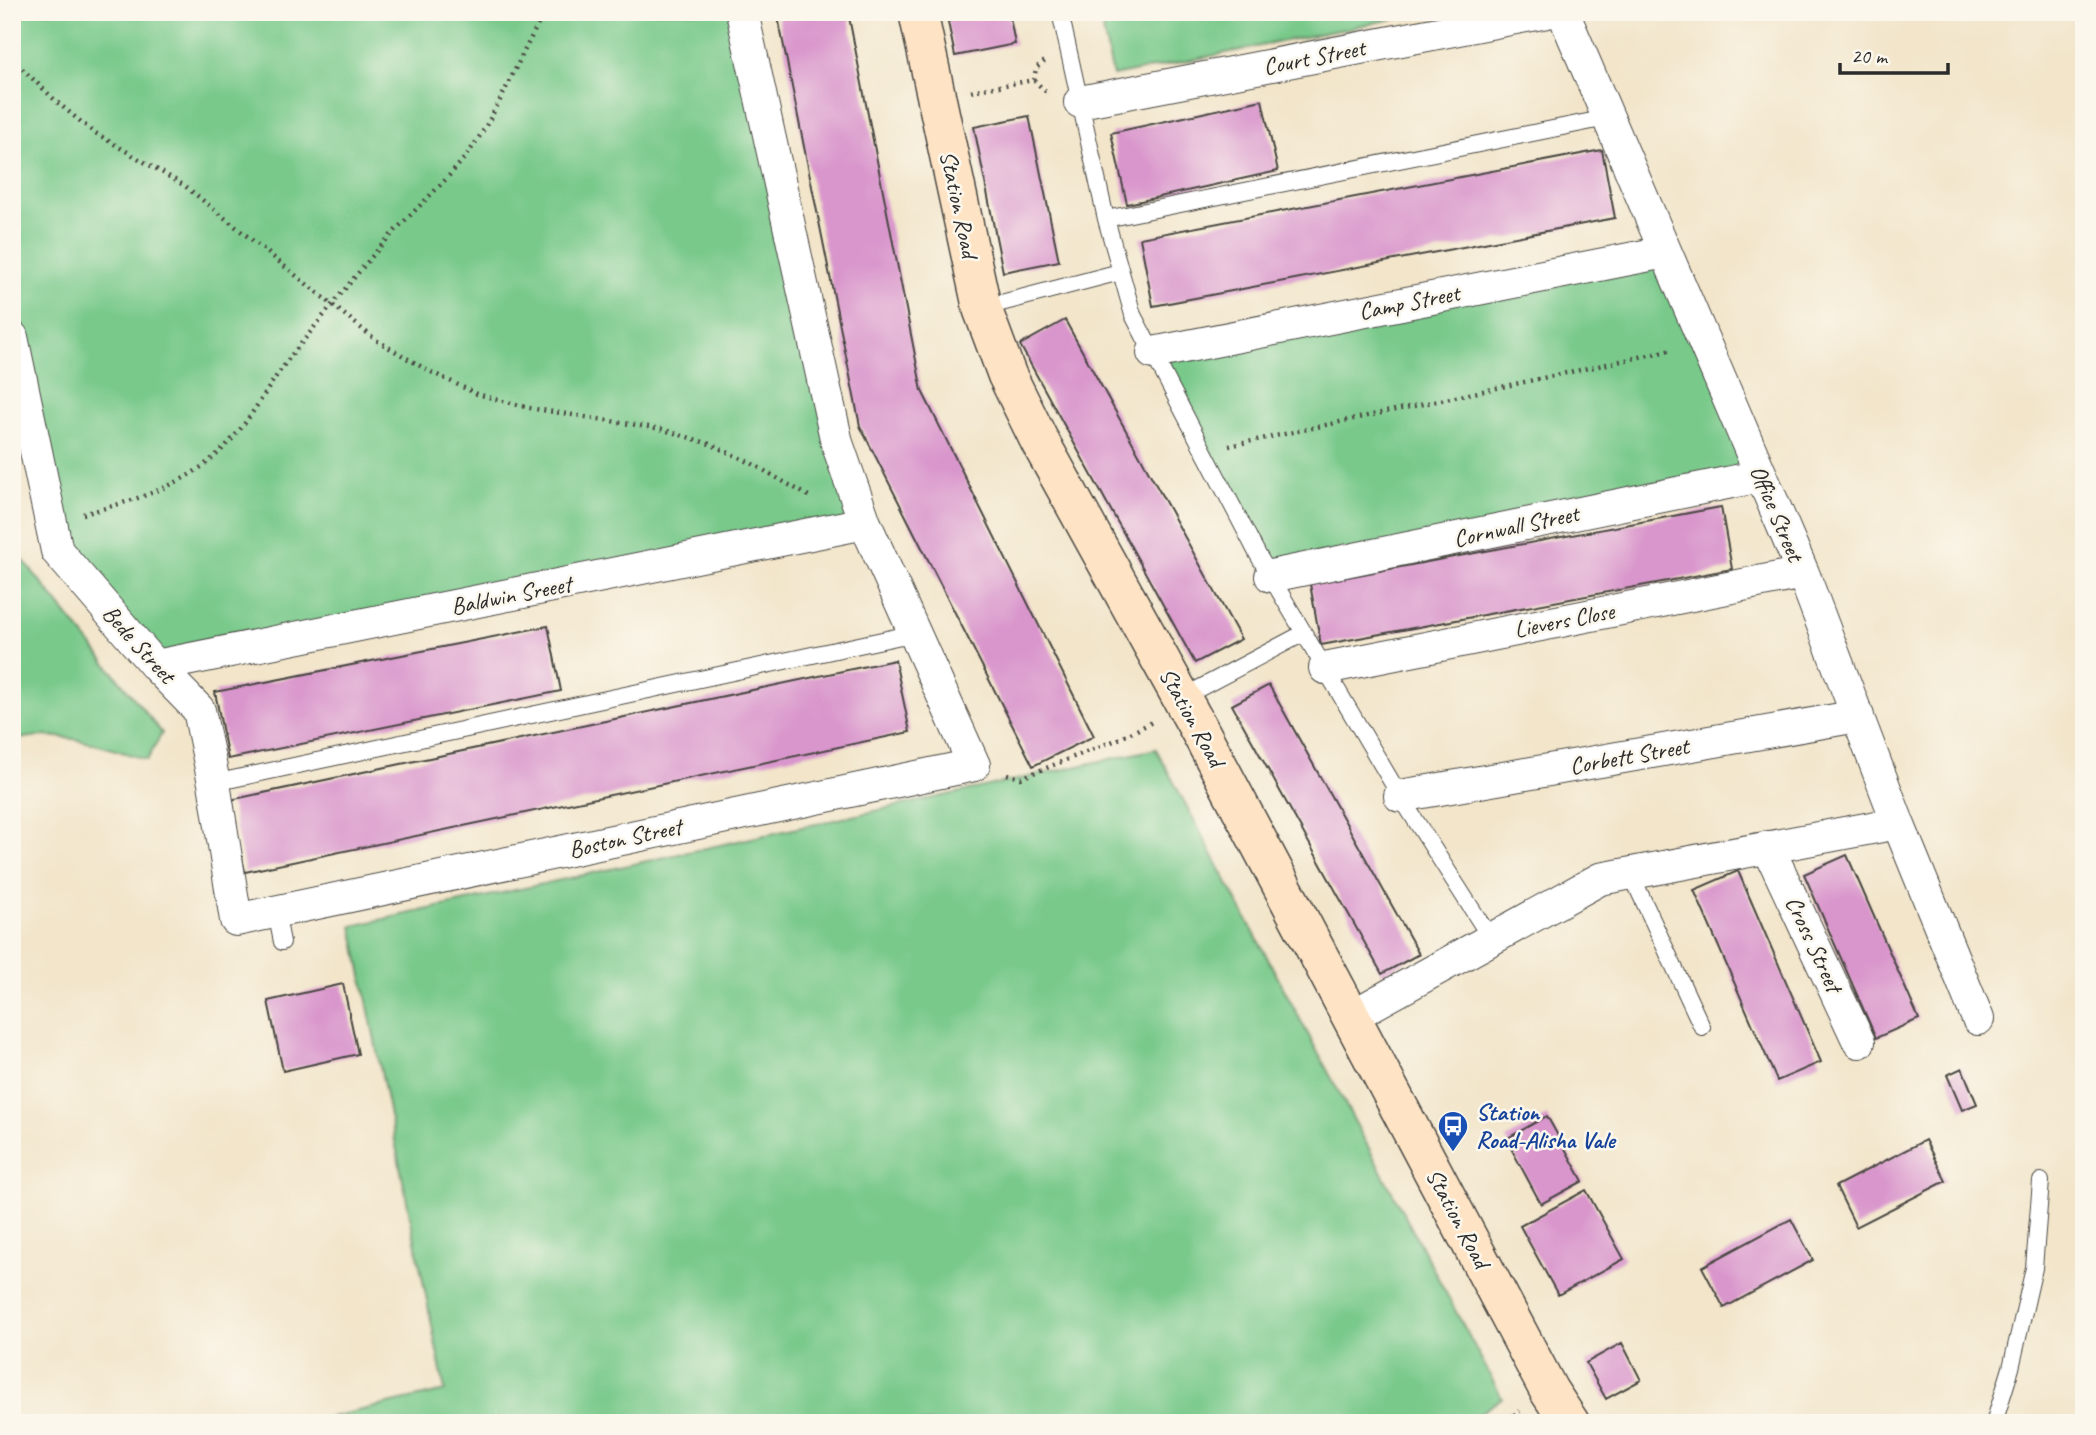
<svg xmlns="http://www.w3.org/2000/svg" width="2096" height="1435" viewBox="0 0 2096 1435" font-family="Caveat,sans-serif">
	<style>
		.grass { fill: #78c98a; stroke: #527a5a; stroke-width: 2 }
		.building { fill: #d996cc }
		.lines { fill: none; stroke-linecap: round; stroke-linejoin: round }
		.service-casing { stroke: #494743; stroke-width: 18 }
		.minor-casing { stroke: #494743; stroke-width: 34 }
		.secondary-casing { stroke: #494743; stroke-width: 41 }
		.path { stroke: #494743; stroke-width: 4.5; stroke-dasharray: 2 5; stroke-linecap: butt }
		.service { stroke: #fff; stroke-width: 16 }
		.minor { stroke: #fff; stroke-width: 32 }
		.secondary { stroke: #fee4c5; stroke-width: 38 }
		.labels { text-anchor: middle; dominant-baseline: central; stroke-width: 5; stroke-linejoin: round; paint-order: stroke }
		.street-label { font-size: 24px; fill: #2b2b2b; stroke: #fbf7ec }
		.transit-label { font-size: 24px; font-weight: bold; fill: #164399; stroke: #fbf7ec; text-anchor: start }
	</style>
	<rect width="100%" height="100%" fill="#fbf7ec"/>
	<filter id="ink" filterUnits="userSpaceOnUse"><feTurbulence type="fractalNoise" baseFrequency=".0143" numOctaves="2"/><feDisplacementMap in="SourceGraphic" scale="14" xChannelSelector="R" yChannelSelector="G"/><feConvolveMatrix kernelMatrix="1 2 1 2 8 2 1 2 1" color-interpolation-filters="sRGB"/></filter>
	<filter id="wash" filterUnits="userSpaceOnUse"><feTurbulence type="fractalNoise" baseFrequency=".00686" numOctaves="4" result="noise"/><feDisplacementMap in="SourceGraphic" scale="28" xChannelSelector="R" yChannelSelector="G"/><feGaussianBlur stdDeviation="1.57" result="paint"/><feColorMatrix in="noise" values="0 0 0 0 0 0 0 0 0 0 0 0 0 0 0 0 0 1.4 0 .05"/><feComposite in="paint" operator="in"/></filter>
	<g filter="url(#wash)">
		<rect width="100%" height="100%" fill="#f2e5ca"/>
		<!-- grass -->
		<path class="grass" d="M12 12H742L865 523 156 666 57 551 12 337Z
			M1099 12H1427L1113 76Z
			M1665 252 1761 476 1271 576 1153 353Z
			M12 546 162 733 147 760C106 747 55 727 12 741Z
			M1156 749 1502 1398 1465 1423H305L445 1391 352 926Z"/>
		<g id="blocks">
			<!-- building -->
			<path class="building" d="M777 12H848L922 391 1094 736 1033 766 860 426Z
				M946 12H1009L1015 44 955 56Z
				M1262 100 1278 171 1127 204 1111 133Z
				M1029 116 1059 261 1003 272 974 127Z
				M1602 150 1615 218 1153 306 1140 238Z
				M1065 320 1241 639 1195 663 1020 345Z
				M1721 507 1732 569 1321 645 1310 584Z
				M548 626 561 691 228 759 215 692Z
				M895 660 910 732 245 872 230 800Z
				M1269 685 1419 954 1382 974 1232 705Z
				M1847 855 1919 1019 1876 1038 1804 874Z
				M1738 871 1821 1062 1777 1081 1694 890Z
				M343 984 358 1054 283 1071 268 1001Z
				M1962 1068 1977 1104 1962 1110 1947 1075Z
				M1547 1116 1583 1181 1541 1204 1506 1139Z
				M1925 1140 1946 1181 1856 1227 1836 1186Z
				M1586 1190 1624 1259 1558 1295 1520 1226Z
				M1791 1219 1813 1260 1724 1308 1702 1267Z
				M1622 1343 1641 1380 1606 1399 1586 1363Z"/>
		</g>
	</g>
	<g filter="url(#ink)">
		<use href="#blocks" fill-opacity="0" stroke="#494743" stroke-width="2"/>
		<g class="lines">
			<!-- service casing -->
			<g class="service-casing">
				<path id="service" d="M1060 12 1106 219 1133 315 1258 555 1400 796 1491 939
					M1106 219 1607 118
					M982 308 1120 272
					M1181 698 1304 633
					M214 783 915 633
					M1630 872 1702 1027
					M276 912 282 942
					M1994 1423 2011 1368 2034 1268 2041 1181"/>
			</g>
			<!-- minor casing -->
			<g class="minor-casing">
				<path id="minor" d="M1563 12 1803 573 1898 823 1978 1019
					M1080 102 1547 12
					M12 337 57 551 156 666 199 710 214 783 236 920 974 765 865 523 837 443 742 12
					M1153 353 1665 252
					M1271 576 1761 476
					M156 666 865 523
					M1325 668 1803 573
					M1400 796 1858 716
					M1768 847 1859 1042
					M1352 1016 1600 879 1898 823"/>
			</g>
			<!-- secondary casing -->
			<g class="secondary-casing">
				<path id="secondary" d="M918 12 982 308 1007 375 1039 440 1202 735 1549 1391 1570 1423"/>
			</g>
			<!-- path -->
			<path class="path" d="M12 59 57 102 92 131 185 186 376 340 427 370 477 394 529 408 661 429 710 444 751 463 812 498
				M1034 80 1036 68 1045 61
				M1034 80 1045 91H1050
				M971 91 1034 80
				M1229 446 1672 350
				M83 514C125 503 175 489 209 461 248 430 264 389 294 352 323 317 351 280 382 245 410 213 443 186 469 152 500 109 518 58 545 12
				M1007 774 1021 778 1121 738 1154 721
				M1502 1423 1520 1411"/>
			<!-- service -->
			<use href="#service" class="service"/>
			<!-- minor -->
			<use href="#minor" class="minor"/>
			<!-- secondary -->
			<use href="#secondary" class="secondary"/>
		</g>
	</g>
	<!-- icons -->
	<defs>
		<g id="bus-pin" transform="scale(1.575)"><path d="M0 17L-7.5 6A9.5 9.5 0 1 1 7.5 6Z" fill="#1a4fb4" stroke="#fbf7ec"/><path d="M-5-6H5V4H4V6H2V4H-2V6H-4V4H-5ZM-3.5-4V0h7V-4ZM-3.5 1.2v1.5H-2V1.2ZM2 1.2v1.5H3.5V1.2Z" fill="#fff"/></g>
	</defs>
	<g fill-rule="evenodd">
		<use href="#bus-pin" x="1453" y="1126"/>
	</g>
	<g class="labels">
		<!-- street labels -->
		<g class="street-label">
			<text transform="translate(1314 57) rotate(-11)">Court Street</text>
			<text transform="translate(959 204) rotate(78)">Station Road</text>
			<text transform="translate(1409 302) rotate(-11)">Camp Street</text>
			<text transform="translate(1777 513) rotate(67)">Office Street</text>
			<text transform="translate(1516 526) rotate(-12)">Cornwall Street</text>
			<text transform="translate(511 595) rotate(-11)">Baldwin Sreeet</text>
			<text transform="translate(1564 620) rotate(-11)">Lievers Close</text>
			<text transform="translate(139 644) rotate(48)">Bede Street</text>
			<text transform="translate(1192 717) rotate(61)">Station Road</text>
			<text transform="translate(1629 756) rotate(-10)">Corbett Street</text>
			<text transform="translate(625 838) rotate(-12)">Boston Street</text>
			<text transform="translate(1814 944) rotate(65)">Cross Street</text>
			<text transform="translate(1458 1218) rotate(62)">Station Road</text>
		</g>
		<!-- transit labels -->
		<g class="transit-label">
			<text x="1476" y="1112">Station<tspan x="1476" dy="28">Road-Alisha Vale</tspan></text>
		</g>
	</g>
	<!-- margin -->
	<rect width="2096" height="1435" fill="none" stroke="#fbf7ec" stroke-width="42"/>
	<!-- scale -->
	<path d="M1840 63v10h108v-10" fill="none" stroke="#2b2b2b" stroke-width="3.5"/>
	<text x="1851" y="63" font-size="21" fill="#2b2b2b" stroke="#fbf7ec" stroke-width="5" paint-order="stroke">20 m</text>
</svg>
